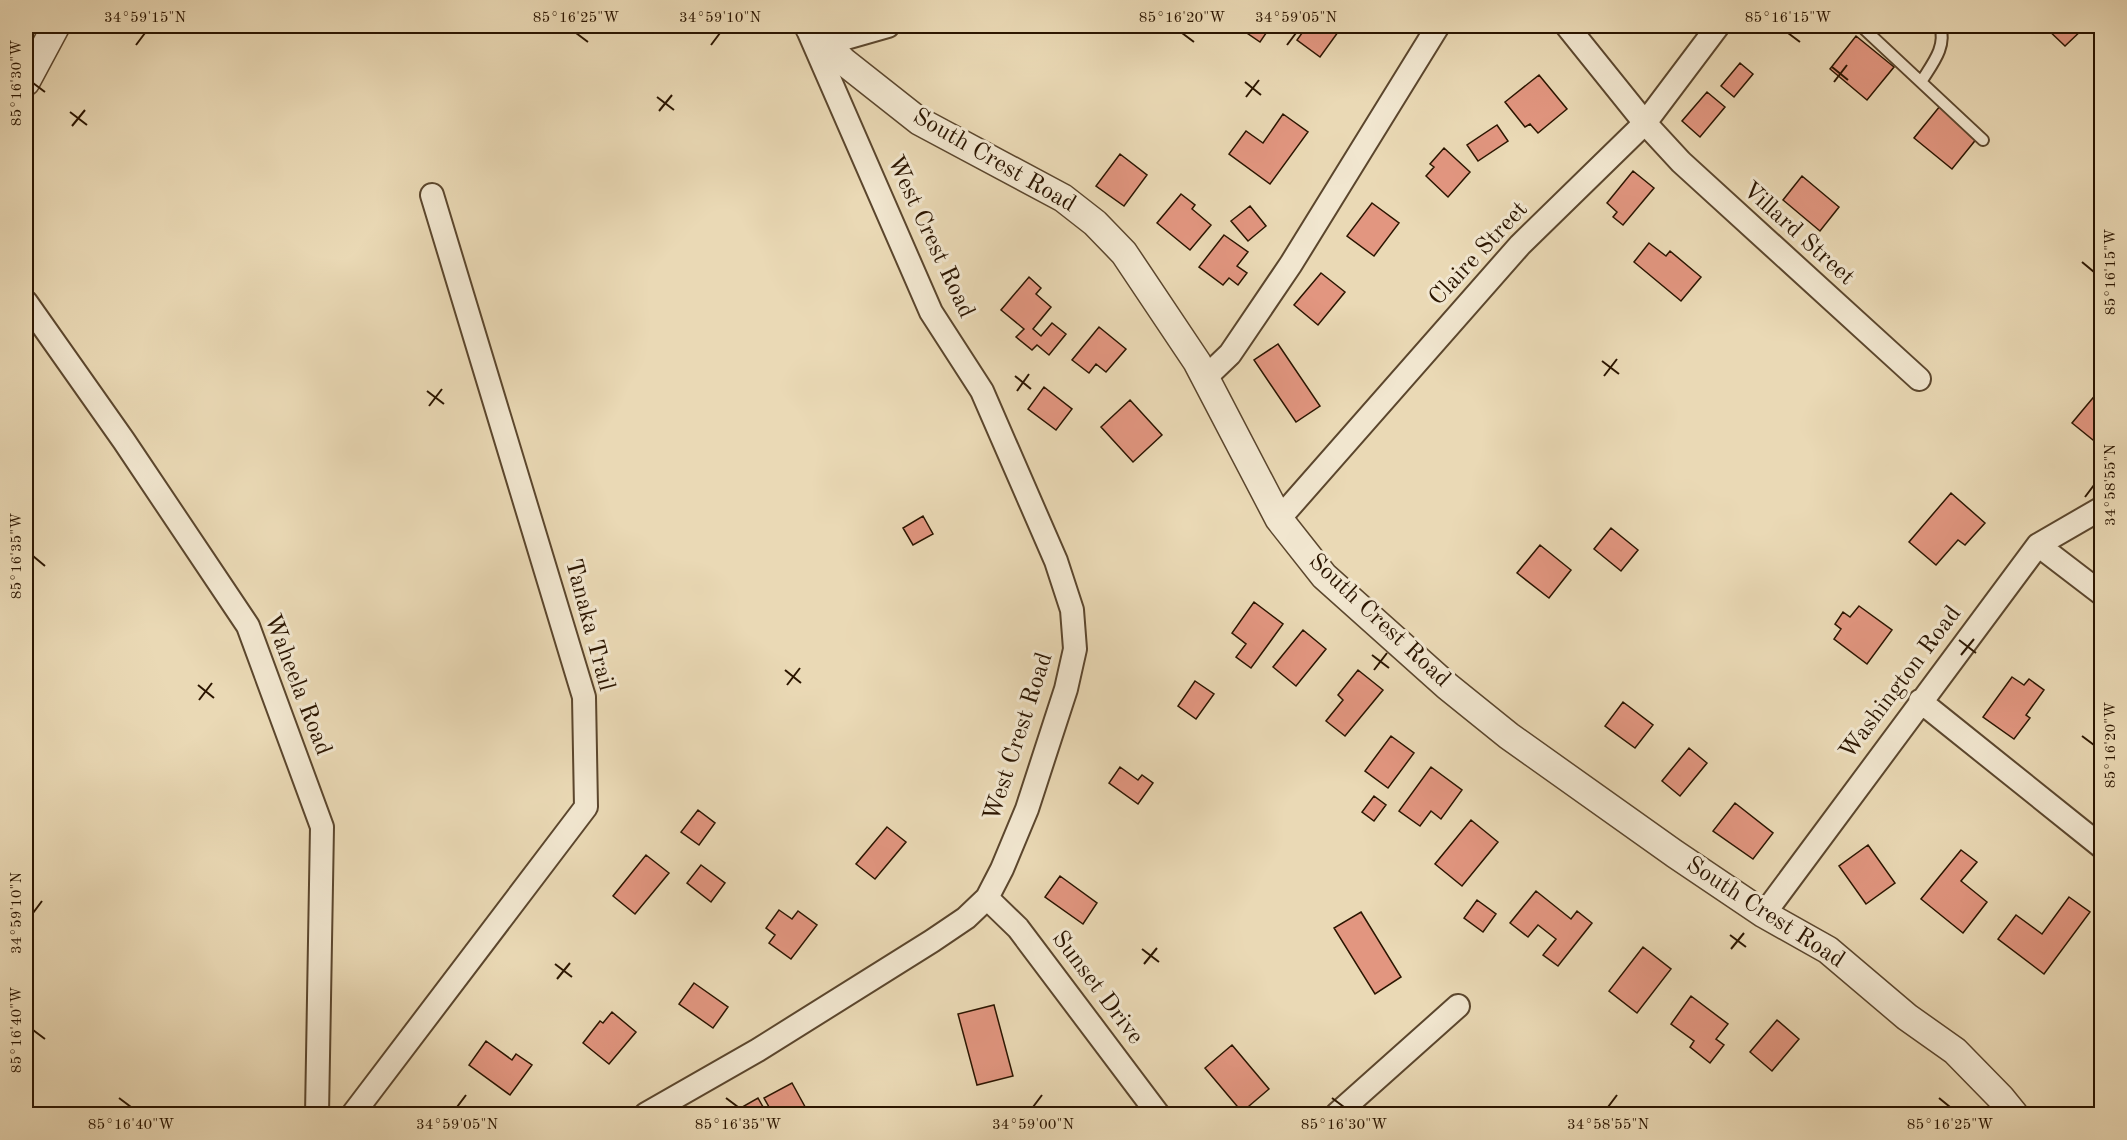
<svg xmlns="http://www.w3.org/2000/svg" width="2127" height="1140" viewBox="0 0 2127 1140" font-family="'Old Standard TT',serif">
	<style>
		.building { fill: #e29680; stroke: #2b1500; stroke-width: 1.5 }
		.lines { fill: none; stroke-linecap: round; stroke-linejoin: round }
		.service-casing { stroke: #5b462d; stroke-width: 14 }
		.minor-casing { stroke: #5b462d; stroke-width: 26 }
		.tertiary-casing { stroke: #5b462d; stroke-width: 30 }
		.service { stroke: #f1e6cf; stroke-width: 10 }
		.minor { stroke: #f1e6cf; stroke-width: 22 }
		.tertiary { stroke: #f1e6cf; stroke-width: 27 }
		.ticks { fill: none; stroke: #2b1500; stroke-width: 2 }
		.labels { text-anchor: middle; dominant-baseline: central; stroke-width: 6; stroke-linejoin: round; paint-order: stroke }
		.street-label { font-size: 24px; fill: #2b1500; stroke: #f1e6cf }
		.neatline { fill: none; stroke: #2b1500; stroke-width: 2 }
		.ticks-label { font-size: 15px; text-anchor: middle; fill: #2b1500 }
	</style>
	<rect width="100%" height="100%" fill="#ead9b5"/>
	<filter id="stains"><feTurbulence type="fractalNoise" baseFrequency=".00333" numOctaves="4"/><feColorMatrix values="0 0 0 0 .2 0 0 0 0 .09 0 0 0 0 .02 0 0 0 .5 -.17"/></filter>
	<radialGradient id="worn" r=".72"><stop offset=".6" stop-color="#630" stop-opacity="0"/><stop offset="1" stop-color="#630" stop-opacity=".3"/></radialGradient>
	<!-- building -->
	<path class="building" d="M1248 26H1271L1260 42 1244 31Z
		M1307 26 1313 30 1316 26H1337L1341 28 1320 57 1297 40Z
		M2044 26H2086L2065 46Z
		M2090 26H2102V37Z
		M1856 36 1894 67 1867 100 1830 69Z
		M1740 63 1753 74 1734 97 1721 86Z
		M1539 75 1567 109 1538 133 1530 124 1525 127 1505 102Z
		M1707 92 1725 107 1700 137 1682 121Z
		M1940 106 1978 137 1952 169 1914 138Z
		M1283 114 1308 132 1270 184 1229 154 1246 131 1263 143Z
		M1497 125 1508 141 1478 161 1467 145Z
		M1444 148 1470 172 1448 197 1426 176 1434 167 1430 164Z
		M1120 154 1147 175 1124 206 1096 186Z
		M1633 171 1654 188 1623 225 1613 217 1617 212 1607 203Z
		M1802 176 1839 207 1820 231 1783 200Z
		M1181 194 1195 205 1192 209 1211 225 1190 250 1157 223Z
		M1372 203 1399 223 1374 256 1347 236Z
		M1250 206 1266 226 1248 241 1231 221Z
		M1224 235 1248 252 1237 266 1247 273 1238 285 1229 278 1223 285 1199 267Z
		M1649 243 1666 256 1670 251 1701 277 1681 301 1634 262Z
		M1321 273 1345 292 1318 325 1294 305Z
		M1029 277 1041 288 1036 294 1051 307 1033 329 1041 336 1052 323 1066 334 1049 355 1037 345 1032 350 1016 337 1024 329 1001 310Z
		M1099 327 1126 349 1106 372 1096 364 1089 373 1072 360Z
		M1278 344 1320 406 1296 422 1254 360Z
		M1044 387 1072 409 1056 430 1028 409Z
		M2102 387V430L2093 440 2072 423Z
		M1130 400 1162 435 1133 462 1101 427Z
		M1951 493 1985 523 1965 545 1958 540 1936 565 1909 542Z
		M923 516 933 534 913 545 903 528Z
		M1611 528 1638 550 1621 571 1594 549Z
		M1540 545 1571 570 1549 598 1517 573Z
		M1254 602 1283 624 1251 668 1236 657 1246 644 1232 633Z
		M1859 606 1892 630 1867 664 1834 639 1841 629 1835 624 1843 612 1850 617Z
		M1303 630 1326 649 1296 686 1273 667Z
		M1358 670 1383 690 1345 736 1326 721 1343 700 1338 695Z
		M2012 677 2024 685 2029 679 2044 690 2026 715 2030 718 2014 739 1983 717Z
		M1195 681 1214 694 1196 719 1178 706Z
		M1623 702 1653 725 1635 748 1605 726Z
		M1391 736 1414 753 1388 788 1365 771Z
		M1689 748 1707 763 1680 796 1662 781Z
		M1120 767 1138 780 1142 775 1153 783 1138 804 1109 783Z
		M1431 767 1462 790 1441 819 1431 811 1420 826 1399 811Z
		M1374 796 1386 805 1374 821 1362 812Z
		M1735 803 1773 833 1753 859 1713 831Z
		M698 810 715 823 699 845 681 832Z
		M1471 820 1498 842 1462 886 1435 864Z
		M887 827 906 842 875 879 856 864Z
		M1868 845 1895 883 1866 904 1839 866Z
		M1961 850 1977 862 1961 881 1987 902 1963 933 1921 899Z
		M646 855 669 873 635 914 613 896Z
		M701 865 725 883 711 902 687 883Z
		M1060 876 1097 903 1083 924 1045 897Z
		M1536 891 1571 919 1577 911 1592 923 1558 966 1543 955 1556 939 1538 925 1528 937 1510 923Z
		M2069 897 2090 912 2044 974 1998 939 2016 915 2042 934Z
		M1477 900 1496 914 1483 932 1464 918Z
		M779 910 792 919 798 911 817 925 791 959 769 943 775 935 766 928Z
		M1361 912 1401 977 1375 994 1334 928Z
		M1643 947 1671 969 1637 1013 1609 991Z
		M694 983 728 1007 713 1028 679 1004Z
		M1691 996 1728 1024 1716 1039 1724 1045 1710 1063 1690 1047 1694 1041 1671 1024Z
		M994 1005 1013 1076 977 1085 958 1014Z
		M612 1012 636 1032 609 1064 583 1043 600 1021 603 1023Z
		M1777 1020 1799 1039 1772 1071 1750 1052Z
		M486 1041 512 1060 516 1054 532 1065 510 1095 469 1065Z
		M1232 1045 1269 1089 1242 1112 1205 1068Z
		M792 1083 809 1114H773L764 1098Z
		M758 1098 767 1114H730Z"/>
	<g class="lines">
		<!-- service casing -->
		<g class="service-casing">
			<path id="service" d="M1861 26 1983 140
				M1921 82C1932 64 1947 47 1940 26"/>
		</g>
		<!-- minor casing -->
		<g class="minor-casing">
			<path id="minor" d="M813 26 846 38 888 26
				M1567 26 1645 123 1681 162 1919 379
				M26 302 124 441 248 626 322 827 317 1114
				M1205 378 1230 354 1291 264 1438 26
				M1279 519 1520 245 1645 123 1718 26
				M2038 545 2102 594
				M1920 701 2102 847
				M987 898 1018 928 1158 1114
				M1764 914 2038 545 2102 508
				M353 1114 586 807 584 697 432 195
				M646 1114 758 1050 932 941 966 918 987 898 1002 869 1027 809 1066 689 1075 649 1072 610 1056 561 982 391 931 312 808 30
				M1337 1114 1458 1006"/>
		</g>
		<!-- tertiary casing -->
		<g class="tertiary-casing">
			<path id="tertiary" d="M808 26 843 61 919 121 1063 198 1095 223 1124 253 1197 362 1279 519 1324 576 1447 686 1509 736 1675 854 1764 914 1828 950 1907 1017 1955 1051 2001 1098 2014 1114
				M26 82 56 26"/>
		</g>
		<!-- service -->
		<use href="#service" class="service"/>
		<!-- minor -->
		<use href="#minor" class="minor"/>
		<!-- tertiary -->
		<use href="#tertiary" class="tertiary"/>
	</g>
	<!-- ticks -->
	<path class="ticks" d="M576 33 588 42M1182 33 1194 42M1788 33 1800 42M136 45 145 33M711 45 720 33M1287 45 1296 33M1832 67 1848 80M1245 82 1261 95M1834 82 1847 65M33 83 45 92M657 97 674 110M1246 97 1259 80M659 111 672 95M70 112 87 125M72 126 85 110M2082 262 2094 272M1602 361 1619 374M1015 376 1031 389M1604 376 1617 359M427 391 444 404M1017 391 1029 374M429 406 442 389M2085 497 2094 485M33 556 45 566M1959 640 1976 653M1372 655 1389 668M1961 655 1974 639M785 670 801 683M1374 670 1387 653M198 685 214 698M787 685 800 668M199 700 212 683M2082 736 2094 745M33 913 42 901M1730 935 1746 947M1142 949 1159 962M1731 949 1744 933M555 964 572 977M1144 964 1157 948M557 979 570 963M33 1030 45 1039M119 1098 131 1107M726 1098 738 1107M1332 1098 1344 1107M1939 1098 1950 1107M457 1107 466 1095M1033 1107 1042 1095M1608 1107 1617 1095"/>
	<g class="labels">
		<!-- street labels -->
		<g class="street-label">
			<text transform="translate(994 161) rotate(30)">South Crest Road</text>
			<text transform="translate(1798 234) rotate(42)">Villard Street</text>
			<text transform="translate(930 237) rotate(65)">West Crest Road</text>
			<text transform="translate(1479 254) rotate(-47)">Claire Street</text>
			<text transform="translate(1379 621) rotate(43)">South Crest Road</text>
			<text transform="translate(589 625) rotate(75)">Tanaka Trail</text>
			<text transform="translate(1901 683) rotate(-53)">Washington Road</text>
			<text transform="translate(297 685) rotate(69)">Waheela Road</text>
			<text transform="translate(1019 737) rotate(-72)">West Crest Road</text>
			<text transform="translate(1765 913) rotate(33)">South Crest Road</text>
			<text transform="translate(1097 988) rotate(53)">Sunset Drive</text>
		</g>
	</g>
	<!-- margin -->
	<rect width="2127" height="1140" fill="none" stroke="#ead9b5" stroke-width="66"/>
	<rect x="33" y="33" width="2061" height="1074" class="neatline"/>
	<g class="ticks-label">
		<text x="145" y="22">34°59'15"N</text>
		<text x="576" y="22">85°16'25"W</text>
		<text x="720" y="22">34°59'10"N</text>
		<text x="1182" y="22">85°16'20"W</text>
		<text x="1296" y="22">34°59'05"N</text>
		<text x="1788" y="22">85°16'15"W</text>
		<text transform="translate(16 83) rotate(-90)" y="5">85°16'30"W</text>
		<text transform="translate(2110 272) rotate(-90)" y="5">85°16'15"W</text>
		<text transform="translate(2110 485) rotate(-90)" y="5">34°58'55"N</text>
		<text transform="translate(16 556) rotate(-90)" y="5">85°16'35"W</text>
		<text transform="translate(2110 745) rotate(-90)" y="5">85°16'20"W</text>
		<text transform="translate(16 913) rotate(-90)" y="5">34°59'10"N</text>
		<text transform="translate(16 1030) rotate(-90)" y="5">85°16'40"W</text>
		<text x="131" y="1129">85°16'40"W</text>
		<text x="457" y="1129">34°59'05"N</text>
		<text x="738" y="1129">85°16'35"W</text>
		<text x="1033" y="1129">34°59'00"N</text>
		<text x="1344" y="1129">85°16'30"W</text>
		<text x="1608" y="1129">34°58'55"N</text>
		<text x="1950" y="1129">85°16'25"W</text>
	</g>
	<rect width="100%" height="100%" filter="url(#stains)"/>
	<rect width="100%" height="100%" fill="url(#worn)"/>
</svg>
